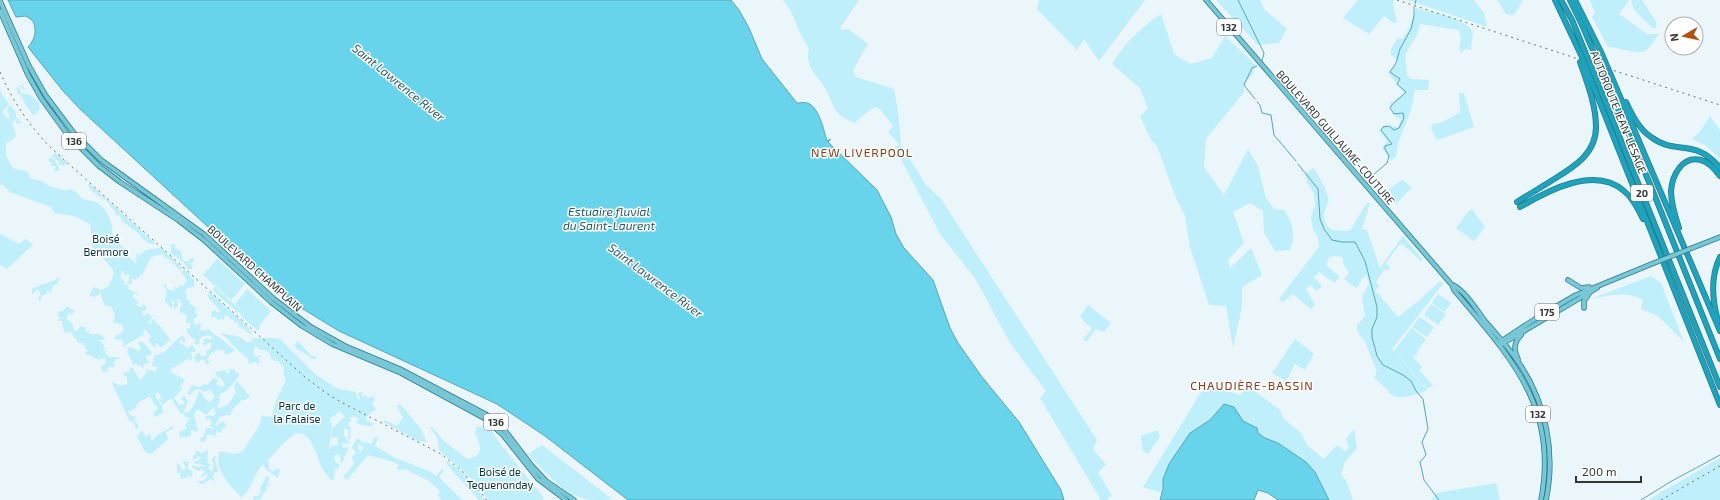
<svg xmlns="http://www.w3.org/2000/svg" width="1720" height="500" viewBox="0 0 1720 500" font-family="'Exo 2',sans-serif">
	<style>
		.green { fill: #beeffb; fill-rule: evenodd }
		.water { fill: #68d4ec; stroke: #58a5b6 }
		.lines { fill: none; stroke-linecap: round; stroke-linejoin: round }
		.stream { stroke: #58a5b6; stroke-width: 1 }
		.primary-casing { stroke: #257c8d; stroke-width: 5.5 }
		.motorway-casing { stroke: #257c8d; stroke-width: 6 }
		.primary { stroke: #79c7d6; stroke-width: 4 }
		.motorway { stroke: #1fa2bb; stroke-width: 4.5 }
		.rail { stroke: #6c7475; stroke-width: 1; stroke-dasharray: 2 4; stroke-linecap: butt }
		.primary-bridge-casing { stroke: #257c8d; stroke-width: 5.5; stroke-linecap: butt }
		.primary-bridge { stroke: #79c7d6; stroke-width: 4 }
		.labels { text-anchor: middle; dominant-baseline: central; stroke-width: 3; stroke-linejoin: round; paint-order: stroke }
		.shield { fill: #fff; stroke: #6f7273; stroke-width: 1 }
		.shield-label { font-size: 10px; font-weight: bold; fill: #313637 }
		.street-label { font-size: 11px; fill: #313637; stroke: #fff }
		.park-label { font-size: 11px; fill: #00333d; stroke: #fff }
		.water-label { font-size: 12px; font-style: italic; fill: #2a5863; stroke: #fff }
		.neighbourhood-label { font-size: 12px; letter-spacing: 1px; fill: #7f3f1d; stroke: #fff }
	</style>
	<rect width="100%" height="100%" fill="#eaf6f9"/>
	<!-- green -->
	<path class="green" d="M783 0H859L840 28 842 30 848 29 868 44 853 70 856 77 894 89 898 111 901 145 926 185 941 199 1097 440 1093 449C1097 455 1102 459 1106 465L1098 472 1112 496 1108 497 1109 500H1101L1040 398 1046 391 1010 343 975 278 940 234 895 148 899 144 888 132 893 126 880 109 875 107 871 109 854 123C849 120 841 117 838 113 832 107 830 95 825 88 817 76 804 65 809 49L799 31 792 13Z
		M1039 0H1145L1099 61 1084 39 1077 50 1037 9Z
		M1216 0H1260L1264 9 1287 29 1279 43 1258 45Z
		M1358 0H1394L1393 5 1397 22 1394 23 1384 16 1369 34 1343 18Z
		M1408 0H1474L1484 13 1487 27Z
		M1497 0H1523L1514 15 1506 14Z
		M1590 0H1642L1657 23 1656 28H1653L1634 10 1631 0H1629L1619 14 1647 34H1659C1655 39 1650 48 1645 51 1640 55 1616 47 1608 47L1592 17 1595 13Z
		M1416 8C1434 13 1462 16 1473 32L1471 50 1465 49 1461 53 1459 48 1461 40 1459 30 1420 24 1417 35 1405 55 1407 75 1411 79 1429 80 1428 90H1415L1411 110 1398 143 1396 157 1391 161 1382 148 1387 141 1379 131 1384 125 1398 127 1401 119 1394 115 1389 104 1404 93 1388 73 1398 61 1391 55V49L1398 38 1402 39 1409 29Z
		M1161 14 1174 54 1190 64 1212 58 1225 36 1256 65 1252 76 1245 82 1244 92 1206 139 1204 167 1224 195 1248 149 1258 166 1266 198 1274 209 1284 210C1293 223 1296 234 1290 250L1275 251 1264 233 1263 211 1250 203 1233 212 1244 243 1228 260 1230 268 1251 248 1262 275 1242 287V307L1233 348 1226 306 1209 305 1190 247 1185 216 1174 193 1157 146 1151 140 1140 116 1148 109 1140 88 1112 64C1124 44 1141 27 1161 14Z
		M22 84 23 87 25 88 24 90 21 88 22 85 19 87 22 95V93L31 95 39 103 40 109 34 116 23 101 22 95 21 99 20 95 16 93 18 92 16 88Z
		M0 91 9 104 2 112 7 118 10 119 7 109 10 105 16 112V118L22 123 17 124 15 120 12 122C14 132 22 137 6 143V156L13 168 28 172 30 178 42 181 49 186 67 191 68 189C76 190 77 194 83 199 86 201 91 200 95 202 105 205 114 223 112 233L121 241 119 243 122 247 127 249 124 252 137 265 135 259 137 258 136 253 139 255 146 250C152 250 157 247 163 248L167 254 173 258V260L183 268 180 270 169 259 165 258 163 254 151 257 141 277 139 272 140 276 138 278 134 277 137 279 136 280 131 278 132 281 131 284 127 285 126 283 129 282V275H125L122 272 132 276 121 271 120 286 121 278 125 282 123 284 129 287 128 289 137 293 139 297 135 293 132 296 139 303 136 304 139 307 140 306 143 308 142 304 145 305 147 310 142 311V313L144 316 148 313 152 318 148 322 151 324 152 322 151 320 154 319 158 326 159 324C162 330 167 334 170 340L162 347H159L158 344 154 343 157 348 154 347 148 340 151 337 146 330H143L145 334 122 347 124 342 121 339 116 340 115 337 124 331 122 325 113 322 115 315 111 306H105L100 292 99 295 93 297 89 295 94 287 102 290 109 286 114 273 112 268 92 247 90 224 74 216 54 213 51 207 10 192 2 184 0 186Z
		M1459 93H1464L1474 127 1437 140 1431 128 1433 124 1443 122 1460 112Z
		M1710 116 1720 130V159L1705 145 1692 139 1701 130Z
		M55 153 67 162 64 166 59 164 58 160H55V157H52V159H54L59 167V170L54 172 56 166H52L51 162 48 160Z
		M1314 168 1324 186 1329 200 1323 215 1326 225 1332 230 1350 231 1366 204 1370 203 1362 229 1367 230 1380 268 1403 236 1423 260 1421 261 1402 244 1399 245 1386 263 1390 267 1388 271 1385 269 1376 282 1379 285 1375 291 1381 296 1382 299 1398 317 1422 298 1440 281 1443 284 1392 349 1427 390C1420 394 1398 401 1390 394 1389 393 1388 390 1387 389 1383 385 1378 382 1374 378L1377 371C1372 362 1369 351 1365 342 1361 335 1357 335 1357 325L1365 316 1362 297 1369 283 1366 274 1356 288 1344 279 1349 273 1343 263 1342 257 1335 256 1329 257 1326 265 1340 277 1334 283 1319 272 1314 277 1322 286 1317 291 1310 285 1306 289 1315 305 1311 309 1293 294 1283 302 1279 299 1319 247 1318 237 1313 230 1311 217 1315 205 1314 193 1308 184 1305 174Z
		M1402 180 1412 187 1396 204 1385 192Z
		M88 184H90L156 244H150L143 239 137 232 122 221 120 215 117 216 114 210 110 206V205L105 199 103 200V198L102 199C97 193 90 192 88 184Z
		M1472 209 1485 227 1474 241 1456 228 1467 213Z
		M0 234 19 244 26 239 33 245 7 269 0 265Z
		M174 244 176 246 174 248 181 251 183 261H186L189 263 188 260 193 257 194 262 190 263 193 266 192 269H188L185 264 171 253V246H169Z
		M217 259 245 284 231 300 203 275Z
		M184 269 194 279V287L187 288 185 293 187 295 186 299 190 301 189 303 196 308 195 313 197 314V317L193 319 195 325 199 323 202 324 199 329 204 331 208 329 235 350 228 354H224L225 351 218 349 215 351V349L214 354 212 352 207 359 210 363 207 365 203 359 199 361 198 363 193 357H195L197 353H200L201 356H205L207 353 206 351 209 350 212 345 211 343H208L204 346 202 343H204V340L207 338 211 340 212 337 207 335 200 338 199 344 196 345 194 343 196 340 192 338 187 332V328L190 329V322L186 324V317L187 315 180 312V307L183 306 179 299H177L178 306 174 309V304L175 303 173 300H171L173 305 171 308 165 301 167 291 164 286 162 285 166 284 167 289 175 291 174 286 179 289V286L182 285 183 287 187 280 181 272Z
		M1651 276 1661 283 1684 342 1658 316 1641 309 1643 300C1628 290 1603 296 1588 300Z
		M60 277 58 283 52 286 53 288 50 293 47 290V294L41 296V300L39 301 38 298 41 295 38 289 32 294V289C42 284 51 283 60 277Z
		M214 286 244 313 235 304 247 289 271 311 259 326 260 327 258 331 241 316 240 312H236L233 308 213 291Z
		M210 292 248 327 252 334 248 333 244 329H242L241 327H238V322L234 323V319H230L229 316H226L225 314 224 320 221 319 218 320 216 317H212L211 313 214 310 219 313 220 311 207 296Z
		M1438 294 1451 303 1445 312 1432 303Z
		M1431 304 1446 314 1438 325 1424 315Z
		M1088 305 1111 323 1104 332 1096 329 1087 341 1083 340 1092 328 1085 323 1080 316Z
		M67 306 74 311 72 315 70 313 67 314 68 315 66 318 72 323 74 330 77 331 80 327 84 326 86 332 89 331V334H100L105 339 97 341H100L104 345 103 347H106L103 350 106 351 105 353 109 357H119V359H116L114 363 115 366 111 368 110 366 107 369 108 372 102 371 101 366 106 364 105 360 106 358 100 359 98 361V359L93 358V356L87 355 85 353 88 350H86L85 345H82L83 343H79L76 341 77 339 74 338 72 334 73 331 68 333 64 332 62 321H59L58 319 61 318 58 316V312L63 311Z
		M1420 317 1434 327 1427 337 1412 327Z
		M1411 328 1426 339 1418 350 1407 343 1419 351 1413 357 1422 367 1419 370 1433 385 1427 389 1394 351Z
		M221 333 240 337 246 342H251L253 338C262 339 271 337 280 339L316 375 338 389 356 392 357 398 353 397 360 399V397L358 395 359 392H362V397L364 395 368 398 374 396 375 400 372 403 376 410 370 413 366 418 367 421 372 423 373 426H366L356 423 359 419 354 416 349 418 352 420 348 424 350 427H351L350 439H348L349 430 344 428V436L350 443 342 444 343 448 349 447 342 463 340 462 341 459 339 455H335L334 460 340 465 338 469H335L334 478 332 481C328 476 324 472 321 466 317 456 309 426 294 435 284 441 275 453 267 461L269 462V469L274 472 275 469H280L278 478 267 470 263 464C254 473 252 491 241 497 233 489 223 477 219 467 217 462 219 456 219 451L236 454 243 451 259 426 262 415 269 417 272 416 278 395 282 391 281 388C291 378 281 377 284 367L278 361H275L277 359 273 356 275 360 274 361 271 358 270 353 264 350H260L255 346C253 350 253 354 256 357L260 355 261 356 258 358 260 362 258 364 255 362 249 364 248 358C239 353 229 340 221 333ZM339 411 345 416 332 429V439L334 437 338 438V445L335 446 333 444 329 450 332 426 330 418 334 416Z
		M182 335 186 340 184 343 181 339 179 342 187 348 192 345 196 350 195 352H191L192 358 191 360 188 359 171 369V372L175 375 177 374V378H178V375L185 380 180 387 183 388 174 398 182 408 180 405 185 403 181 399 184 395 188 402 184 411 187 413C195 408 196 399 199 391L203 394V397L209 402 213 400 214 394 208 390 204 392 200 389 194 390 190 395 187 394 192 385 199 387 205 384 207 385 213 378 218 380 216 384 223 387 225 384 220 377 218 379 215 372 226 370V373H230L229 369 236 370 234 373 238 372 239 375C235 382 228 391 220 394L219 404 217 405 218 409 229 404 236 392 234 386 237 381 250 397 245 400H242L233 409 230 416 227 415 220 417 215 425 218 426 219 422 222 423 223 421 226 425 225 428H223L221 433 216 430 217 432 215 436H212V434L207 435 205 441 201 442 200 438H203L206 428H211L212 431 213 429 215 430 210 426 212 422 209 418 206 420 205 417 209 415 212 416 216 414 214 410 215 406 206 415 198 409 194 414 198 432 191 430V435L188 437H180L179 433 187 428 185 425 190 418 184 416 185 414 179 413V411L171 398 162 405 159 399 162 398 158 392 155 395 162 406 163 412 156 417 153 414 158 408 154 404 150 396 138 403 135 409 128 411 130 415 136 417 134 420 139 426 137 430 133 421 130 422 112 383 113 382C118 386 122 386 127 384V377L123 375 125 372 129 371 130 373V368L132 367 140 380 147 372 145 370 148 369V372L150 370 156 372 157 367 152 366 154 356 164 352Z
		M1295 339 1314 354 1305 370 1295 364 1286 381 1272 373Z
		M140 341 144 343 152 353 149 356 148 355 146 357 149 363 145 364 144 366 141 363 144 368 143 369 140 365 137 366V363L133 365 132 360H130V357L127 352 128 348 131 347 138 351 140 350 141 347 138 343Z
		M298 341 311 356H315L317 359H312L303 352 300 354 302 351H299L295 347V344Z
		M1206 384 1240 395 1248 386 1280 410 1283 418 1301 433 1307 445 1324 459 1337 445 1345 451 1349 448 1346 439 1354 429 1357 448 1345 462 1341 475 1346 480 1353 500H1329L1315 472 1306 462 1279 443 1265 438 1258 433 1257 428 1243 421 1234 407 1224 404 1210 420 1190 433 1169 464 1163 479 1162 493 1143 487Z
		M400 404 421 429 427 442 418 441 383 422 385 420 397 426 403 418 397 406Z
		M172 426 174 428 166 432 168 439 151 454 145 452 137 436 142 431 144 432 143 435 146 436 150 434 151 440H153C158 433 165 432 172 426Z
		M489 426 501 445 544 498 543 500H489L471 478 439 450 437 437 430 428 432 427 443 440 467 459C485 456 481 446 475 433L477 427Z
		M1155 431H1158L1160 437 1148 454 1143 451 1141 436Z
		M375 437 378 438 375 446 395 458 429 471 436 476 442 469 444 470 439 477 462 500H442L438 495 440 491 429 481 405 469 399 470 397 469 399 465C392 460 377 458 368 455L347 480 343 477 354 464 352 457 356 453 352 447 355 442 359 445 358 448 360 450 359 454 364 447 355 442 357 438 364 443 367 442 371 444Z
		M542 445 612 499C607 500 602 500 596 500 567 500 547 474 528 454Z
		M196 450 201 453 208 450 207 458 209 459 207 462 208 464 212 465 208 467 211 472 213 469V464H214L211 460 215 456 217 457 215 460 218 471 214 473 213 477 215 482 211 479 203 484 199 483V481L205 480 208 475 207 473 202 477 201 476 205 472 202 469 198 471 192 467 193 465 197 467 201 466 204 467 203 465 196 464 194 462 201 459 199 456 194 460H193V455H195Z
		M1720 458V500H1648Z
		M182 461 189 462 188 469 193 472 192 476 190 477 188 473V477L181 479 180 473H177V463L179 464 182 471 186 468Z
		M445 461C461 467 474 486 485 500H479C468 486 454 475 445 461Z
		M266 476 270 478 268 481V484L272 485 266 486 267 490 263 493 261 499 253 500 254 496H258L261 493 260 489Z
		M1496 483 1500 500H1432L1436 493Z"/>
	<!-- water -->
	<path class="water" d="M8 0H731L739 10 749 28 762 59 797 103C800 103 804 102 807 103 819 106 824 131 827 141L831 139 828 142 877 190 891 217 896 234 904 248 933 280 950 328 958 343 982 377 1019 422 1061 490 1064 500H628L545 436 497 404 339 331 303 309 270 284 80 109 63 91 28 47C35 40 37 30 33 21L26 16 16 17Z
		M1224 404 1234 407 1243 421 1257 428 1258 433 1265 438 1278 443 1306 462 1315 472 1329 500H1278L1268 493 1258 490 1254 500H1160L1163 489V479L1169 464 1190 433 1210 420Z"/>
	<g class="lines">
		<!-- stream -->
		<path class="stream" d="M1238 0 1264 53 1262 61
			M1415 4 1416 0
			M1255 99 1244 85 1252 68 1257 66
			M1257 102 1260 105 1262 113 1271 115 1274 135 1296 161
			M1298 164 1318 189 1320 219 1324 229 1332 240 1342 242H1355L1365 261 1377 307V317L1372 329V337L1377 356 1383 365 1403 375 1411 381 1416 391 1423 399 1428 429 1422 442 1426 455 1420 462 1424 480 1439 500
			M1373 175 1387 163 1389 156 1385 149V146L1392 144 1381 130 1383 127 1389 126 1394 130 1399 128 1404 118 1403 113 1394 114 1390 108C1392 103 1401 98 1406 92L1397 84 1400 79 1390 72 1396 63 1400 49 1411 29 1414 16V7
			M1641 500 1670 482 1720 455"/>
		<!-- primary casing -->
		<g class="primary-casing">
			<path id="primary" d="M1206 0 1452 285 1454 290C1510 357 1559 406 1541 500
				M0 1 29 66 46 96 73 132 101 160 205 235 274 299 311 327 345 346 400 369 487 415 506 432 532 466 546 481 574 500
				M0 11 28 75 41 98 67 134 99 166 120 182 178 220 204 240 271 302 302 326 332 344 401 373 484 418 503 435 538 479 566 500
				M1692 248 1720 237
				M1568 280 1581 288 1589 287
				M1453 285C1466 292 1476 309 1485 321 1497 335 1509 348 1519 363 1546 403 1556 453 1546 500
				M1584 308V301L1589 294
				M1500 342 1538 317 1576 295 1654 263
				M1502 344 1597 288
				M1518 359C1514 350 1513 343 1521 335"/>
		</g>
		<!-- motorway casing -->
		<g class="motorway-casing">
			<path id="motorway" d="M1555 0 1581 55 1720 405
				M1561 0 1572 20 1595 76 1720 387
				M1570 0 1583 27 1652 189 1720 359
				M1575 0 1601 52 1720 331
				M1626 102C1632 115 1639 129 1651 137 1676 156 1695 137 1720 168
				M1517 202C1528 195 1540 188 1551 181 1572 168 1596 155 1596 127 1596 105 1587 82 1580 62
				M1520 207C1547 191 1595 165 1624 191 1633 198 1638 209 1643 219
				M1679 228C1675 216 1671 204 1671 191 1672 176 1682 155 1701 160 1709 162 1715 169 1720 176
				M1718 321C1712 299 1710 277 1720 257"/>
		</g>
		<!-- primary -->
		<use href="#primary" class="primary"/>
		<!-- motorway -->
		<use href="#motorway" class="motorway"/>
		<!-- rail -->
		<path class="rail" d="M1397 0 1720 105
			M0 72C12 100 29 125 50 147L306 378 326 393 341 402 441 454 462 471 487 500
			M1661 500 1720 466"/>
		<!-- primary-bridge casing -->
		<g class="primary-bridge-casing">
			<path id="primary-bridge" d="M1654 263 1692 248"/>
		</g>
		<!-- primary-bridge -->
		<use href="#primary-bridge" class="primary-bridge"/>
	</g>
	<g class="labels">
		<!-- shield labels -->
		<g class="shield">
			<rect x="1217" y="19" width="24" height="16" rx="3"/>
			<rect x="62" y="133" width="24" height="16" rx="3"/>
			<rect x="1631" y="185" width="22" height="16" rx="3"/>
			<rect x="1535" y="304" width="24" height="16" rx="3"/>
			<rect x="1526" y="406" width="24" height="16" rx="3"/>
			<rect x="484" y="414" width="24" height="16" rx="3"/>
		</g>
		<g class="shield-label">
			<text x="1229" y="27">132</text>
			<text x="74" y="141">136</text>
			<text x="1642" y="193">20</text>
			<text x="1547" y="312">175</text>
			<text x="1538" y="414">132</text>
			<text x="496" y="422">136</text>
		</g>
		<!-- street labels -->
		<g class="street-label">
			<text transform="translate(1619 112) rotate(68)">AUTOROUTE JEAN-LESAGE</text>
			<text transform="translate(1336 137) rotate(49)">BOULEVARD GUILLAUME-COUTURE</text>
			<text transform="translate(255 268) rotate(42)">BOULEVARD CHAMPLAIN</text>
		</g>
		<!-- park labels -->
		<g class="park-label">
			<text x="106" y="238">Boisé<tspan x="106" dy="13">Benmore</tspan></text>
			<text x="297" y="405">Parc de<tspan x="297" dy="13">la Falaise</tspan></text>
			<text x="500" y="471">Boisé de<tspan x="500" dy="13">Tequenonday</tspan></text>
		</g>
		<!-- water labels -->
		<g class="water-label">
			<text transform="translate(399 82) rotate(39)">Saint Lawrence River</text>
			<text x="609" y="211">Estuaire fluvial<tspan x="609" dy="14">du Saint-Laurent</tspan></text>
			<text transform="translate(656 280) rotate(37)">Saint Lawrence River</text>
		</g>
		<!-- neighbourhood labels -->
		<g class="neighbourhood-label">
			<text x="862" y="152">NEW LIVERPOOL</text>
			<text x="1252" y="385">CHAUDIÈRE-BASSIN</text>
		</g>
	</g>
	<!-- north arrow -->
	<g transform="translate(1684 36) rotate(261)"><circle r="19" fill="#ffffff" stroke="#adafaf"/>
	<path d="M0-3L7 15L0 10L-7 15Z" fill="#b15012"/>
	<text y="-6" font-size="11" font-weight="bold" text-anchor="middle" fill="#313637">N</text>
	</g>
	<!-- scale -->
	<path d="M1576 476v6h65v-6" fill="none" stroke="#313637" stroke-width="2"/>
	<text x="1582" y="476" font-size="12" fill="#313637" stroke="#ffffff" stroke-width="3" paint-order="stroke">200 m</text>
</svg>
